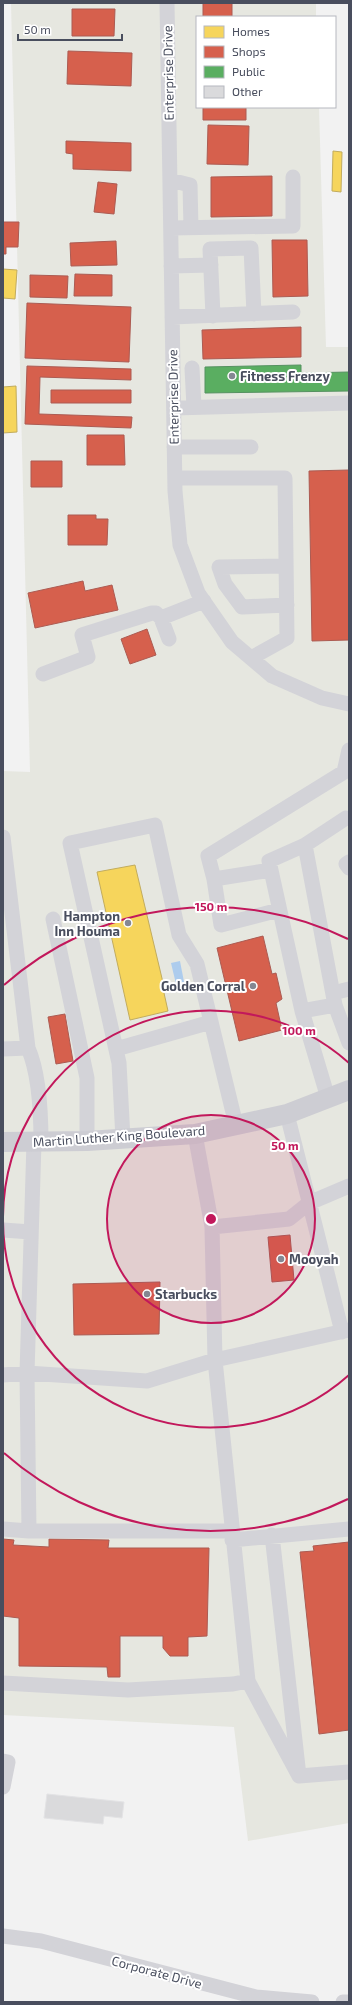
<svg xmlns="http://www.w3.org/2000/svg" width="352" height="2005" viewBox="0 0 352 2005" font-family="'Exo 2',sans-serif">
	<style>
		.commercial { fill: #e6e7e0 }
		.water { fill: #adcced }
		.homes { fill: #f6d55c; stroke: #c2ac5d }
		.shops { fill: #d6604d; stroke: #ac5b52 }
		.public { fill: #5aae61; stroke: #559160 }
		.building { fill: #dadadc; stroke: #e3e3e5 }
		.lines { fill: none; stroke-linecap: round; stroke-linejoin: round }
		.minor { stroke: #d3d3d8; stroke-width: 15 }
		.major { stroke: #cdcdd3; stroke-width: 20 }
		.ring { fill: none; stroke: #c2185b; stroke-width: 2 }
		.poi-dot { fill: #848792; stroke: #fff; stroke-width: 1.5 }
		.labels { text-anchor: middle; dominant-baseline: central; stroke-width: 4; stroke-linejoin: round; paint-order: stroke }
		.street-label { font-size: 13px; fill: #494e5e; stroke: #fff }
		.poi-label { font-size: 13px; font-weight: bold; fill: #494e5e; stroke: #fff; text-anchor: start }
		.centre { fill: #c2185b; stroke: #fff; stroke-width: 2 }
		.ring-label { font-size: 12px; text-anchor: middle; font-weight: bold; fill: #c2185b; stroke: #fff; stroke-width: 4; stroke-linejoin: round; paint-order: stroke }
	</style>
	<rect width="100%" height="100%" fill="#f2f2f2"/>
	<!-- commercial -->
	<path class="commercial" d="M11 3H316V17H197V107H319L326 347H349V1823L248 1841 234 1727 3 1715V771L30 772Z"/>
	<!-- water -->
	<path class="water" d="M180 961 184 982 176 984 171 963Z"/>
	<!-- homes -->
	<path class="homes" d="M333 151 342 152 341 192 332 191Z
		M3 269 17 270 15 299 3 298Z
		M16 386 17 432 3 433V387Z
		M135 865 165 991 164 993 168 1011 130 1020 97 872Z"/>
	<!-- shops -->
	<path class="shops" d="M203 3H232V17H203Z
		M72 9H115L114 36H72Z
		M68 51 132 53 131 86 67 84Z
		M203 107H246V120H203Z
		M208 125 249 126 248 165 207 164Z
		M66 141 131 143V171L73 169V154L66 153Z
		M272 176V216L211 217V177Z
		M98 182 117 184 114 214 94 212Z
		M3 222H19L18 247H6V254H3Z
		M272 240H307L308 296 273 297Z
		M116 241 117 265 71 266 70 243Z
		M75 274 112 275V296H74Z
		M30 275 68 276 67 298 30 297Z
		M27 303 131 307 129 362 25 358Z
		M301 327V357L203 359 202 330Z
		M27 366 131 369V380L40 377 39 414 132 417 131 428 25 424Z
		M51 390H131V403H51Z
		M87 435H124L125 465H87Z
		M31 461H62V487H31Z
		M349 470V640L312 641 309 471Z
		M68 515H96V519H108L107 545H68Z
		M83 581 85 591 112 585 118 610 35 628 28 593Z
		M147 629 156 655 130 664 121 639Z
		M263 936 272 974 276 973 282 999 276 1003 282 1030 239 1041 217 948Z
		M65 1014 73 1061 56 1064 48 1017Z
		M290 1235 294 1280 272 1282 268 1237Z
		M160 1282 159 1334 74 1335 73 1284Z
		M3 1539 14 1540 13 1545 49 1547V1539L109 1540 108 1548H209L207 1636 188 1637V1656H170L163 1648V1636H120V1677H108L107 1667 19 1666V1618L3 1616Z
		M349 1542V1730L319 1734 300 1552 314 1551 313 1546Z"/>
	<!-- public -->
	<path class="public" d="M301 365V373L349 372V391L205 393V367Z"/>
	<!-- building -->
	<path class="building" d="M47 1794 124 1802 122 1818 104 1816 103 1824 44 1818Z"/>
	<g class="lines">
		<!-- minor -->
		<path class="minor" d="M167 3 175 491 180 545 198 593 232 642 272 676 322 698 349 704
			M170 180 190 185 191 228
			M171 228 293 226V177
			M171 266 211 265
			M213 316 210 249 251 248 254 314
			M172 317 293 312
			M192 368 194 407
			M174 408 349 403
			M174 447H251
			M175 478H285L287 638 251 658
			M286 566 219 567 225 584 242 607 287 605
			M169 639 161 618 204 601
			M43 674 88 657 82 635 152 613H156L161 618
			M3 837 28 1048
			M305 845 346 818
			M349 862 346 864 349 868
			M271 870 214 879 221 925 279 910
			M214 879 208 856 344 772 349 750
			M53 919 87 1078V1141
			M333 993 349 989
			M302 1011 335 1005
			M3 1049 28 1048C39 1073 41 1115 41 1142
			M116 1049 211 1022
			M328 1098 302 1011 269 861 305 845 335 1005 349 1043
			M287 1114 342 1332
			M123 1139 119 1063 70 843 155 825 179 935 197 964 236 1125
			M212 1227 289 1219 309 1203 349 1186
			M3 1230 31 1232
			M3 1375 27 1373 147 1381 215 1360 349 1330
			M3 1529 29 1531H232
			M29 1531 27 1373 34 1142
			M232 1540 349 1529
			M248 1681 299 1776 272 1535
			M3 1683 128 1690 233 1684 248 1681 215 1360 212 1227 195 1134
			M3 1761 8 1762 3 1787
			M299 1776 349 1772
			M3 1936 41 1941 256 1997 312 2002
			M343 2002H349"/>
		<!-- major -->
		<path class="major" d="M3 1142 87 1141 195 1134 287 1114 349 1090"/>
	</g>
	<!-- distance rings -->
	<circle cx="211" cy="1219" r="104" fill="#c2185b" fill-opacity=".12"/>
	<g class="ring">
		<circle cx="211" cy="1219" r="104"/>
		<path d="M349 1375A208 208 0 0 1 3 1221M3 1217A208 208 0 0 1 349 1063"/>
		<path d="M348 1499A312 312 0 0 1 4 1453M4 985A312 312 0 0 1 348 939"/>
	</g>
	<!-- markers -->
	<g class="poi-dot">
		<circle cx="232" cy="376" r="4"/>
		<circle cx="128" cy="923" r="4"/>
		<circle cx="253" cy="986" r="4"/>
		<circle cx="281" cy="1259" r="4"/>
		<circle cx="147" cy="1294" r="4"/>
	</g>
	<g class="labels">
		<!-- street labels -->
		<g class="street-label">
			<text transform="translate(168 73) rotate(-91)">Enterprise Drive</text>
			<text transform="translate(173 397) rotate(-91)">Enterprise Drive</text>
			<text transform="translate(119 1136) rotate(-4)">Martin Luther King Boulevard</text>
			<text transform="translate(157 1972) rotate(15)">Corporate Drive</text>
		</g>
		<!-- poi labels -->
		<g class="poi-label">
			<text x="240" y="376">Fitness Frenzy</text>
			<text x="120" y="916" text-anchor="end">Hampton<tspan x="120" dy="15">Inn Houma</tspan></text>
			<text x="245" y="986" text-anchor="end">Golden Corral</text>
			<text x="289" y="1259">Mooyah</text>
			<text x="155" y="1294">Starbucks</text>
		</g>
	</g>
	<circle cx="211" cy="1219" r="6" class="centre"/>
	<g class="ring-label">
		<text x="211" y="911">150 m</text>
		<text x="299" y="1035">100 m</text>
		<text x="285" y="1150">50 m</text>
	</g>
	<!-- border -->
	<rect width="352" height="2005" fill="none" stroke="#494e5e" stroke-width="8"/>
	<!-- legend -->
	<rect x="196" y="16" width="140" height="92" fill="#ffffff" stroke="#b6b8bf"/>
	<rect x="204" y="26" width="20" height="12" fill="#f6d55c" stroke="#b6b8bf"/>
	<text x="232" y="36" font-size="12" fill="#494e5e">Homes</text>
	<rect x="204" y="46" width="20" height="12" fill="#d6604d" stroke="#b6b8bf"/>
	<text x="232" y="56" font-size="12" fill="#494e5e">Shops</text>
	<rect x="204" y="66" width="20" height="12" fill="#5aae61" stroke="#b6b8bf"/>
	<text x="232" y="76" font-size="12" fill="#494e5e">Public</text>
	<rect x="204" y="86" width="20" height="12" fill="#dadadc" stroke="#b6b8bf"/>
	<text x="232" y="96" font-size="12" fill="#494e5e">Other</text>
	<!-- scale -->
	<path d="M18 34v6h104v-6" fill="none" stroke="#494e5e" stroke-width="2"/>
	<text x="24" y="34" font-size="12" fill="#494e5e" stroke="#ffffff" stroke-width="3" paint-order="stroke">50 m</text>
</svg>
